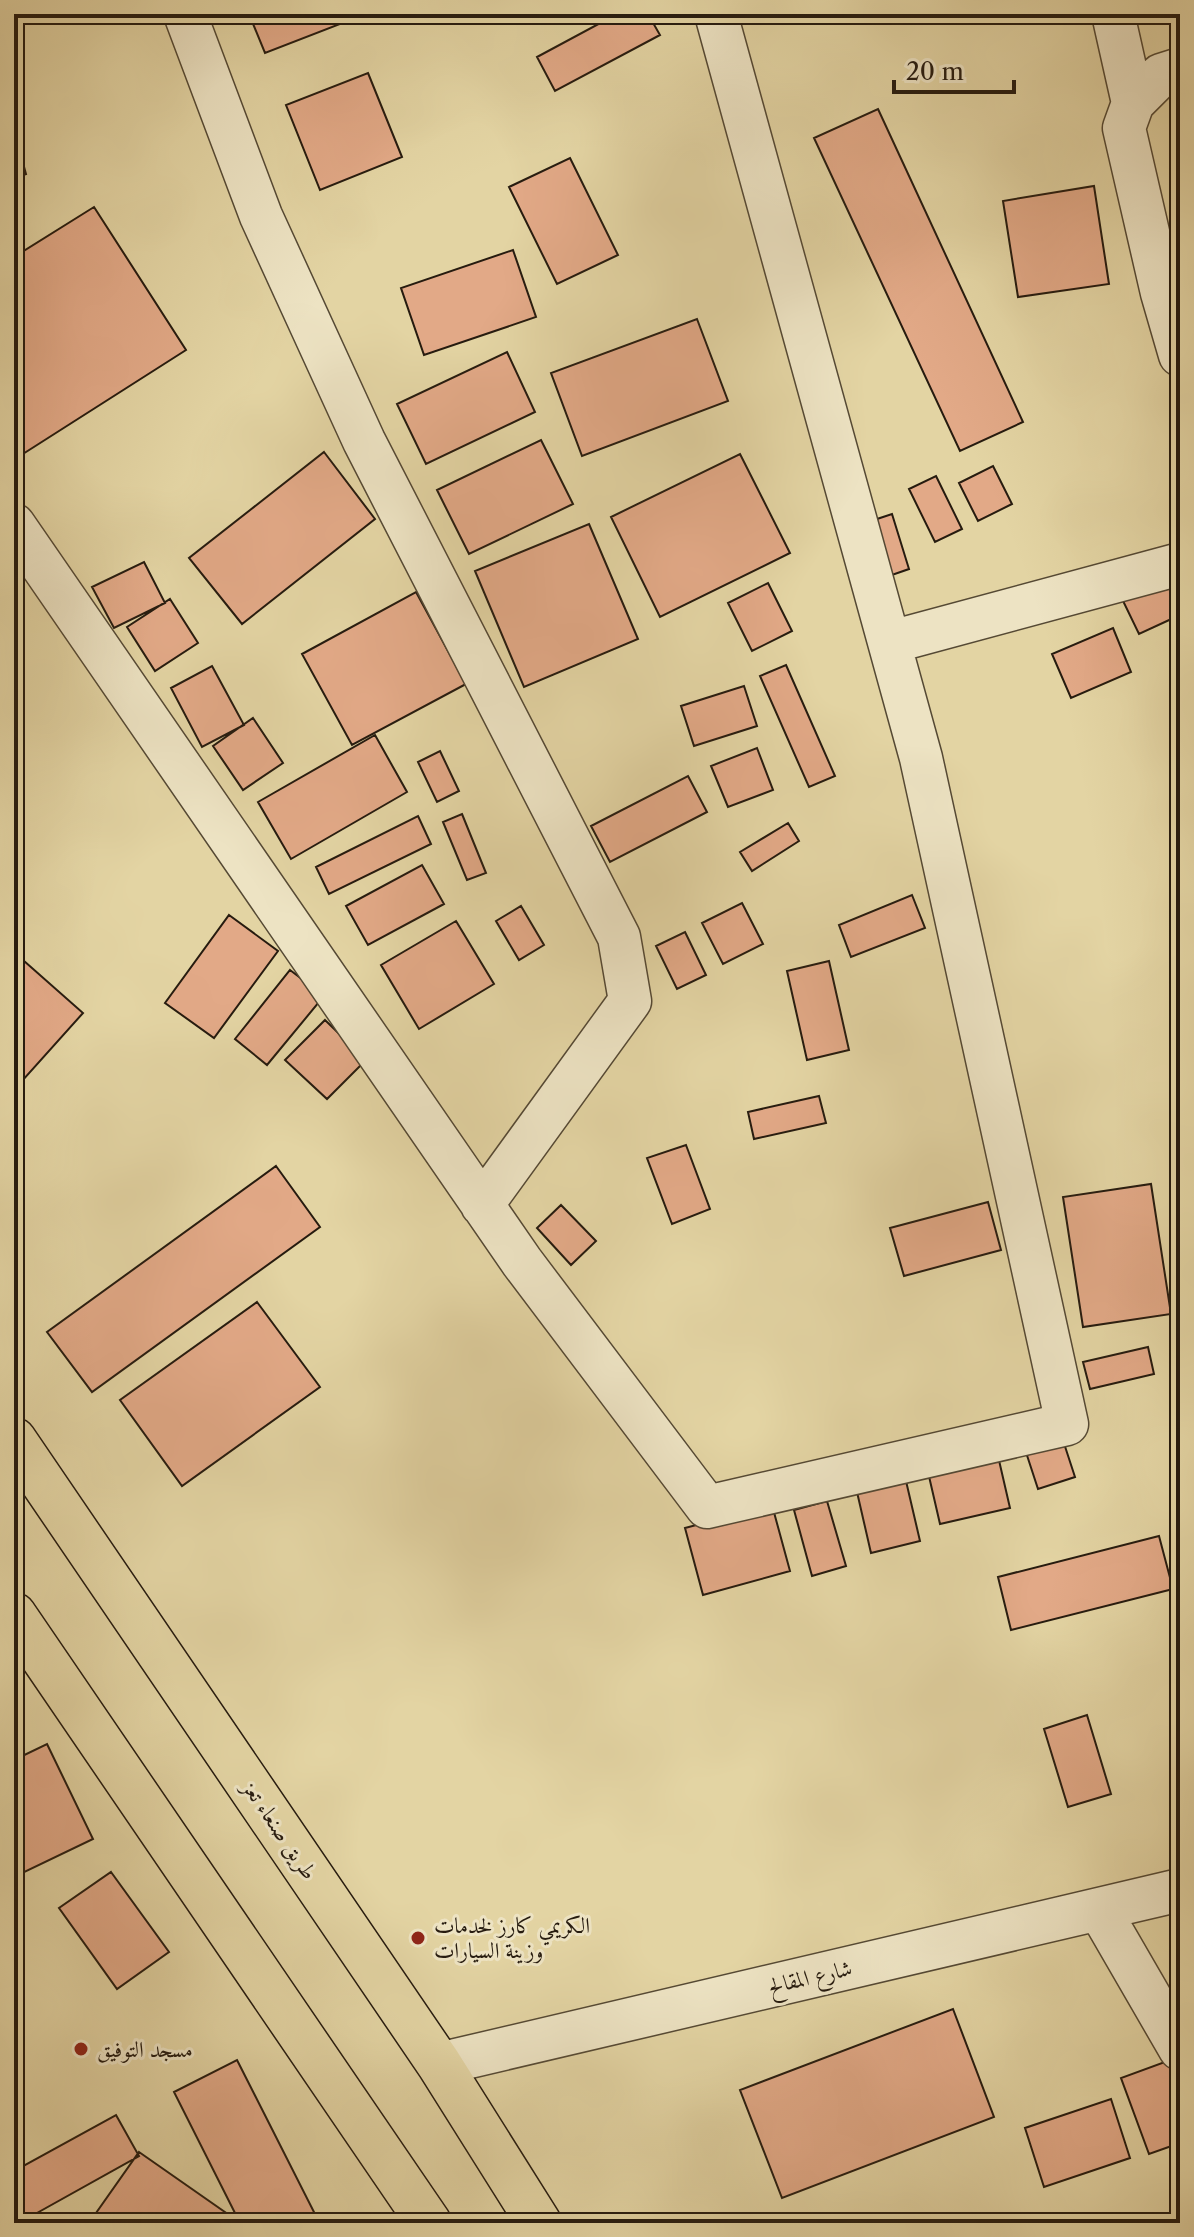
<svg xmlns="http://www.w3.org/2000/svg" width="1194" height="2237" viewBox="0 0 1194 2237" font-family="'Libre Caslon Text',Amiri,serif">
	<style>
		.building { fill: #e2a987; stroke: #261b0f; stroke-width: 2 }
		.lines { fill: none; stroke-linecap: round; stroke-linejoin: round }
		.street-casing { stroke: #554934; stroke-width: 45 }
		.highway-casing { stroke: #261b0f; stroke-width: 47 }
		.street { stroke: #ede3c3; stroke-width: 42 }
		.highway { stroke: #e3d4a3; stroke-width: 44 }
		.poi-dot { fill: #8f2418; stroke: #ede3c3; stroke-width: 3 }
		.labels { text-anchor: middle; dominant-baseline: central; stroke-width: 6; stroke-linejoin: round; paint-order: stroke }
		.street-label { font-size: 22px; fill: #261b0f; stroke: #ede3c3 }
		.poi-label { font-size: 22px; fill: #261b0f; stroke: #ede3c3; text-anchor: start }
	</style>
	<rect width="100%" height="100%" fill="#e3d4a3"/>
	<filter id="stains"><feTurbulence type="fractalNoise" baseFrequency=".0025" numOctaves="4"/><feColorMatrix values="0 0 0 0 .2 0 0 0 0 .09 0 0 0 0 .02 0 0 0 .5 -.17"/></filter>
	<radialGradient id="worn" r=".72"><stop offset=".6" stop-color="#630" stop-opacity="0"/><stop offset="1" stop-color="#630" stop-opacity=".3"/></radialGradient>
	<!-- building -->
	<path class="building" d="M249 14H336L340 24 265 53Z
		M617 14H648L660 35 555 91 537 57Z
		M368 73 402 157 320 190 286 105Z
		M878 109 1023 422 960 451 814 138Z
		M14 130 26 174 14 178Z
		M570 158 618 255 557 284 509 187Z
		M1094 186 1109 284 1018 297 1003 201Z
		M94 207 186 350 15 459 14 257Z
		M513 250 536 317 424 355 401 288Z
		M697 319 728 401 582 456 551 373Z
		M507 352 535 412 426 464 397 404Z
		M541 440 573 504 469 554 437 490Z
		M324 452 375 519 242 624 189 558Z
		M740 454 790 553 660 617 611 517Z
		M993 466 1012 504 978 521 959 483Z
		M936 476 962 529 935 542 909 489Z
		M892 514 909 569 889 576 871 521Z
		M589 524 638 639 524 687 475 571Z
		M1160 551 1180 593V615L1139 634 1110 574Z
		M144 562 165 603 114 628 92 587Z
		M768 583 792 631 752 651 728 603Z
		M416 592 466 684 352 745 302 654Z
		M170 599 198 643 155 671 127 627Z
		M1113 628 1131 672 1071 698 1052 654Z
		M786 665 835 776 809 787 760 676Z
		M212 666 244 725 202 747 171 688Z
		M744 686 757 726 694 746 681 706Z
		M253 718 283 763 243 790 213 746Z
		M375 735 407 792 291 859 258 802Z
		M757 748 773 790 728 807 711 766Z
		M440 751 459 791 437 802 418 762Z
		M688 776 707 812 610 862 591 826Z
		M462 814 486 873 467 880 443 822Z
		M418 816 431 844 329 894 316 867Z
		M788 823 799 841 752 871 740 852Z
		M422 865 444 904 368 945 346 906Z
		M912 895 925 928 851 957 839 925Z
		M742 903 763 944 723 964 702 923Z
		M521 906 544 945 519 960 496 921Z
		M229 915 278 951 214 1038 165 1003Z
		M456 921 494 984 419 1029 381 965Z
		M685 932 706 975 677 989 656 946Z
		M15 953 83 1013 14 1090V954Z
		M829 961 849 1050 807 1060 787 971Z
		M290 970 324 996 267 1065 235 1039Z
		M325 1020 366 1060 327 1099 285 1060Z
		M819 1096 826 1123 754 1139 748 1112Z
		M686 1145 710 1209 672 1224 647 1158Z
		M276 1166 320 1227 92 1392 47 1332Z
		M1151 1184 1171 1314 1083 1327 1063 1197Z
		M988 1202 1001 1250 904 1276 890 1228Z
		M561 1205 596 1241 571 1265 537 1228Z
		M257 1302 320 1387 182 1486 120 1400Z
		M1148 1347 1154 1374 1090 1389 1083 1362Z
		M1058 1425 1075 1477 1038 1489 1021 1437Z
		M998 1456 1010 1508 940 1524 928 1472Z
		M906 1481 920 1541 871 1553 857 1492Z
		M827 1501 846 1566 812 1576 794 1510Z
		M772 1505 790 1571 703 1595 685 1528Z
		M1159 1536 1173 1589 1011 1630 998 1577Z
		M1087 1715 1111 1794 1068 1807 1044 1729Z
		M47 1744 93 1839 14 1877V1760Z
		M111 1872 169 1952 117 1989 59 1908Z
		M953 2009 994 2117 782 2198 740 2090Z
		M1173 2059 1180 2077V2143L1149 2154 1121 2078Z
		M237 2060 316 2216 301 2223H240L174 2092Z
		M1111 2099 1130 2158 1044 2187 1025 2128Z
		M116 2115 139 2156 19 2223 14 2214V2171Z
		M139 2152 232 2217 228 2223H89Z"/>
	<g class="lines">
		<!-- street casing -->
		<g class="street-casing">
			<path id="street" d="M185 14 261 216 364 441 619 937 630 1001 482 1205
				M1113 14 1133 103
				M1180 69 1161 75 1133 103 1124 128 1162 293 1180 355
				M14 525 522 1262 707 1507 1067 1424 921 758 716 14
				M891 642 1180 564
				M1099 1909 1180 2049
				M439 2064 1180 1890"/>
		</g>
		<!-- highway casing -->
		<g class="highway-casing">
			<path id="highway" d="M14 1440 439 2064 539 2223
				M14 1615 429 2223"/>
		</g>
		<!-- street -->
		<use href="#street" class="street"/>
		<!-- highway -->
		<use href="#highway" class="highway"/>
	</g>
	<!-- markers -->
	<g class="poi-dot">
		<circle cx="418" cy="1938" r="8"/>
		<circle cx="81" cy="2049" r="8"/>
	</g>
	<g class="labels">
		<!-- street labels -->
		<g class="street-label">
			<text transform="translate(280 1830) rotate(56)">طريق صنعاء تعز</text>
			<text transform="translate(810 1977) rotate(-13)">شارع المقالح</text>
		</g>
		<!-- poi labels -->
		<g class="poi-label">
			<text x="434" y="1925">الكريمي كارز لخدمات<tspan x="434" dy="25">وزينة السيارات</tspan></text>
			<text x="97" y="2049">مسجد التوفيق</text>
		</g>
	</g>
	<!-- margin -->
	<rect width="1194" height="2237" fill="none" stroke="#e3d4a3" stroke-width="48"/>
	<rect x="16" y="16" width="1162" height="2205" fill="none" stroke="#261b0f" stroke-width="4"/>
	<rect x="24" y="24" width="1146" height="2189" fill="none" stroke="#261b0f" stroke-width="2"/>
	<!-- scale -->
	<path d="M894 80v12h120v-12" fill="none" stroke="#261b0f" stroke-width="4"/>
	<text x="906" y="80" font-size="24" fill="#261b0f" stroke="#ede3c3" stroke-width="6" paint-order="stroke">20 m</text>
	<rect width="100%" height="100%" filter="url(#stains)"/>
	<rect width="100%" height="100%" fill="url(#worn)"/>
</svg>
